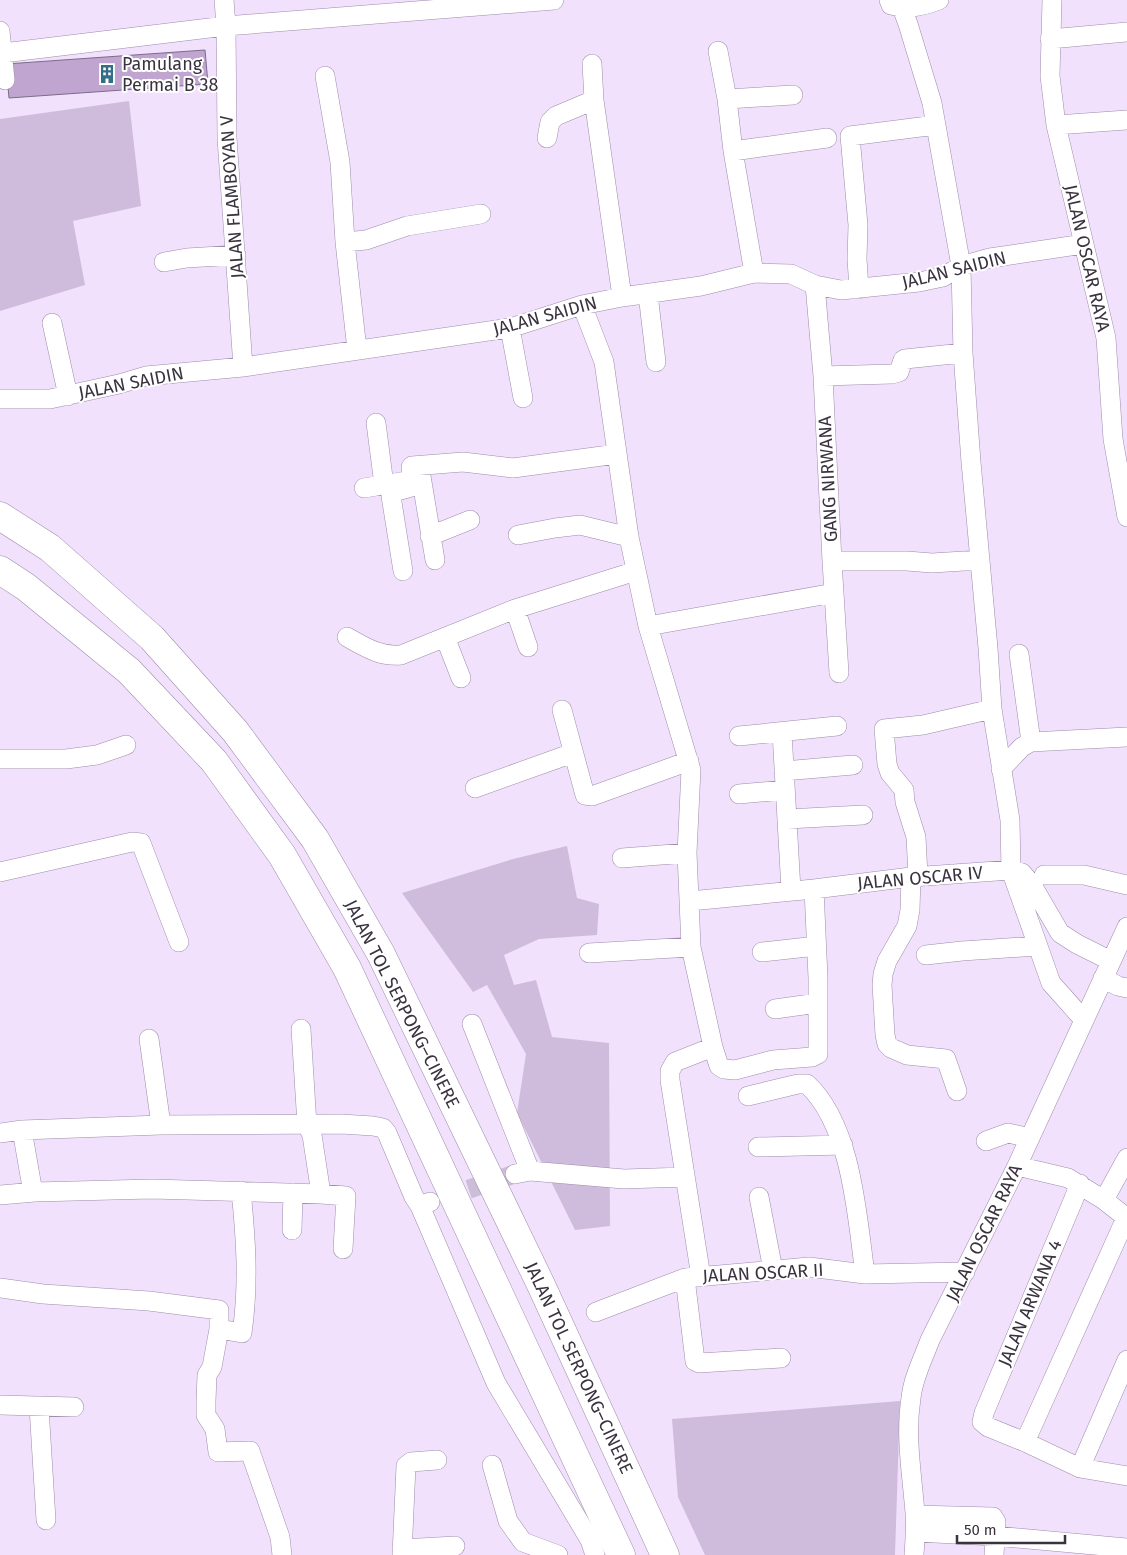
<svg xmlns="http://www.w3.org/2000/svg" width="1127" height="1555" viewBox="0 0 1127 1555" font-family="'Fira Sans',sans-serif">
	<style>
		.green { fill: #cfbcdc }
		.building { fill: #bfa5d0; stroke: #7d6c89 }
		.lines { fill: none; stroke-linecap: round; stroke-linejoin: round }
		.minor-tunnel { stroke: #ccbed6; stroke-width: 19; stroke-dasharray: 19 9; stroke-linecap: butt }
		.minor-casing { stroke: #9e8caa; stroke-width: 20 }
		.highway-casing { stroke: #9e8caa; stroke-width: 29 }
		.minor { stroke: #fff; stroke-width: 19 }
		.highway { stroke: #fff; stroke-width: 28 }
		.labels { text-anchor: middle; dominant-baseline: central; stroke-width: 4; stroke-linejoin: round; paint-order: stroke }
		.poi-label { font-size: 18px; fill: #3a333f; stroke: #fff; text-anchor: start }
		.street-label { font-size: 18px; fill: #3a333f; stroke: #fff }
	</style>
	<rect width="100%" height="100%" fill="#f1e1fc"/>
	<!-- green -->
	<path class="green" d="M129 101 141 206 73 221 85 285 0 311V119Z
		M567 846 577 898 599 904 597 935 539 939 504 955 514 985 536 980 552 1037 609 1043 610 1226 575 1230 517 1113 526 1054 487 985 473 992 402 893 513 859Z
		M900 1401 895 1555H705L678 1497 672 1419Z"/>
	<!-- building -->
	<path class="building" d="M205 50 208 84 9 98 6 64Z"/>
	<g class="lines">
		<!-- minor-tunnel -->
		<path class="minor-tunnel" d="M442 1198 515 1174"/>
		<!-- minor casing -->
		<g class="minor-casing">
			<path id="minor" d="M224 0 226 26 227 138 243 367
				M889 0 891 5C907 10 923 6 939 0
				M1052 0 1050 76 1056 125 1106 338 1113 439 1127 517
				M902 8 908 24 932 103 961 266 963 353 971 462 988 648 992 709 1010 820 1011 870 1051 983 1084 1020
				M0 31 5 80
				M1050 39 1127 32
				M718 51 727 99 733 151 754 273
				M3 53 226 26 554 0
				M592 64 594 100 622 297
				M325 76 340 162 345 242 357 350
				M727 99 793 95
				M1056 125 1127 120
				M547 138 550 122 556 116 594 100
				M733 151 827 138
				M345 242 366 240 407 226 481 214
				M164 262 187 258 236 255
				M815 285 823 376 832 561 839 673
				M859 289 857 259 858 225 850 136 936 125
				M648 294 656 362
				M582 305 604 362 629 537 648 626 691 770 687 853 691 947 713 1047 719 1066 724 1069 735 1070 773 1060 812 1057 818 1054V978L814 889
				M52 323 68 396
				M510 328 523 398
				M823 376 892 374 899 372 903 360 905 359 963 353
				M0 399H50L119 384 146 376 243 367 510 328 582 305 622 297 701 286 754 273 791 274 815 285 841 290 919 282 943 277 961 266 990 258 1084 244
				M376 423 384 485
				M423 466 420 470 435 560
				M364 488 413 480 411 467 412 466 463 462 513 468 617 454
				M518 535 555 528 580 525 629 537
				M430 536 470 520
				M832 561H907L932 563 980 560
				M403 571 391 496 393 492 411 487
				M515 609 528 647
				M648 626 834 593
				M347 637C365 647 380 657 401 655L515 609 636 571
				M445 637 461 678
				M1019 654 1031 742
				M562 710 585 795 592 796 689 761
				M782 732 791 890
				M739 736 837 726
				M0 759H66L97 755 126 745
				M1001 769 1022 747 1031 742 1127 737
				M784 771 853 765
				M475 788 573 753
				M739 794 785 790
				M787 819 863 815
				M622 858 687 853
				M0 872 132 842 141 843 179 942
				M1044 875H1084L1127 885
				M918 876 916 837 905 802 904 790 890 773 887 764 884 729 923 725 992 709
				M911 877 910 910 907 926 887 961 883 974 882 985 885 1035 887 1044 891 1048 907 1055 946 1059 957 1091
				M690 901 814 889 911 877 1011 870 1022 873 1032 885 1060 933 1077 944 1111 961
				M762 952 817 946
				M589 953 691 947
				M926 955 962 951 1037 946
				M1103 978 1118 986 1127 988
				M775 1009 818 1003
				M472 1024 530 1171
				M149 1039 161 1125
				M748 1096 798 1084H807C852 1126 857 1216 865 1274
				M22 1130 32 1187 35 1192 152 1189 321 1194 312 1135 307 1125 301 1029
				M0 1133 22 1130 161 1125 341 1124 373 1126 383 1128 387 1133 414 1197 420 1206 430 1202
				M986 1141 1008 1133 1030 1138
				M758 1147 843 1145
				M1017 1166 1068 1178 1104 1200 1127 1218
				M515 1174 530 1171 624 1179 685 1177
				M1080 1184 984 1413 982 1422 988 1427 1025 1442 1080 1468 1127 1476
				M321 1194 346 1196 343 1249
				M0 1195 35 1192
				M759 1197 773 1270
				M1104 1200 1127 1158
				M420 1206 496 1383 590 1540 595 1555
				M292 1230 293 1193
				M701 1277 670 1080V1071L675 1062 713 1047
				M685 1278 695 1361 699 1363 781 1358
				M0 1288 43 1294 149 1301 219 1310V1329L212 1367 207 1375 206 1401V1415L215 1429 218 1452 250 1451 280 1537 282 1555
				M596 1312 685 1278 809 1267 865 1274 965 1272
				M219 1329 242 1333C249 1285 246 1239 241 1191
				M0 1405 74 1407
				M39 1407 46 1520
				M1025 1442 1126 1218
				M492 1465 508 1521 523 1542 558 1555
				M1080 1468 1127 1360
				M915 1515 993 1517 996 1522 994 1555
				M915 1532 995 1536 1127 1548
				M402 1549 455 1546
				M402 1555 406 1466 411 1462 437 1460
				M914 1555C915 1541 916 1527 915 1513 912 1474 905 1437 911 1398 913 1378 923 1359 930 1340L1017 1166 1127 927"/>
		</g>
		<!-- highway casing -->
		<g class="highway-casing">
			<path id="highway" d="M0 516 50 548 152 638 235 731 315 839 381 954 542 1287 665 1555
				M0 570 26 587 129 671 214 761 282 855 347 968 621 1555"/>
		</g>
		<!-- minor -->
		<use href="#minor" class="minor"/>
		<!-- highway -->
		<use href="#highway" class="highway"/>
	</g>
	<!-- icons -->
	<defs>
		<g id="building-bare" transform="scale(1.5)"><path d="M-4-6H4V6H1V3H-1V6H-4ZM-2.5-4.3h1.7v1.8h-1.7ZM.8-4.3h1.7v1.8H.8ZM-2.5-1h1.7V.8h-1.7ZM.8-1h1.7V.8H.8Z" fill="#346d87" stroke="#fff" stroke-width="2.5" paint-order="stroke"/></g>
	</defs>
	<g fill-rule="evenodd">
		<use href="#building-bare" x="107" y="74"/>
	</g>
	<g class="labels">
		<!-- poi labels -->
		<g class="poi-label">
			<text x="122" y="64">Pamulang<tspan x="122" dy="21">Permai B 38</tspan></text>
		</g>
		<!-- street labels -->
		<g class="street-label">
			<text transform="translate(232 197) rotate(-94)">JALAN FLAMBOYAN V</text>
			<text transform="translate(1087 258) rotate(77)">JALAN OSCAR RAYA</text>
			<text transform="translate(954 270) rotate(-14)">JALAN SAIDIN</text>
			<text transform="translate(545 316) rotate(-15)">JALAN SAIDIN</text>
			<text transform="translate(131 383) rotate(-11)">JALAN SAIDIN</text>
			<text transform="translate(828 479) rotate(-93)">GANG NIRWANA</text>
			<text transform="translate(920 878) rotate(-5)">JALAN OSCAR IV</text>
			<text transform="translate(402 1004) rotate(63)">JALAN TOL SERPONG–CINERE</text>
			<text transform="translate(984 1233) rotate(-64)">JALAN OSCAR RAYA</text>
			<text transform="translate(763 1273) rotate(-3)">JALAN OSCAR II</text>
			<text transform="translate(1030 1303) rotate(-67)">JALAN ARWANA 4</text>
			<text transform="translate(579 1368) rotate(65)">JALAN TOL SERPONG–CINERE</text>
		</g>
	</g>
	<!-- scale -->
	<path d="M957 1535v8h108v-8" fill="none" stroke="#3a333f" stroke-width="2.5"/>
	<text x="964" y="1535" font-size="15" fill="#3a333f" stroke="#ffffff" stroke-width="4" paint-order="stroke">50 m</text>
</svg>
